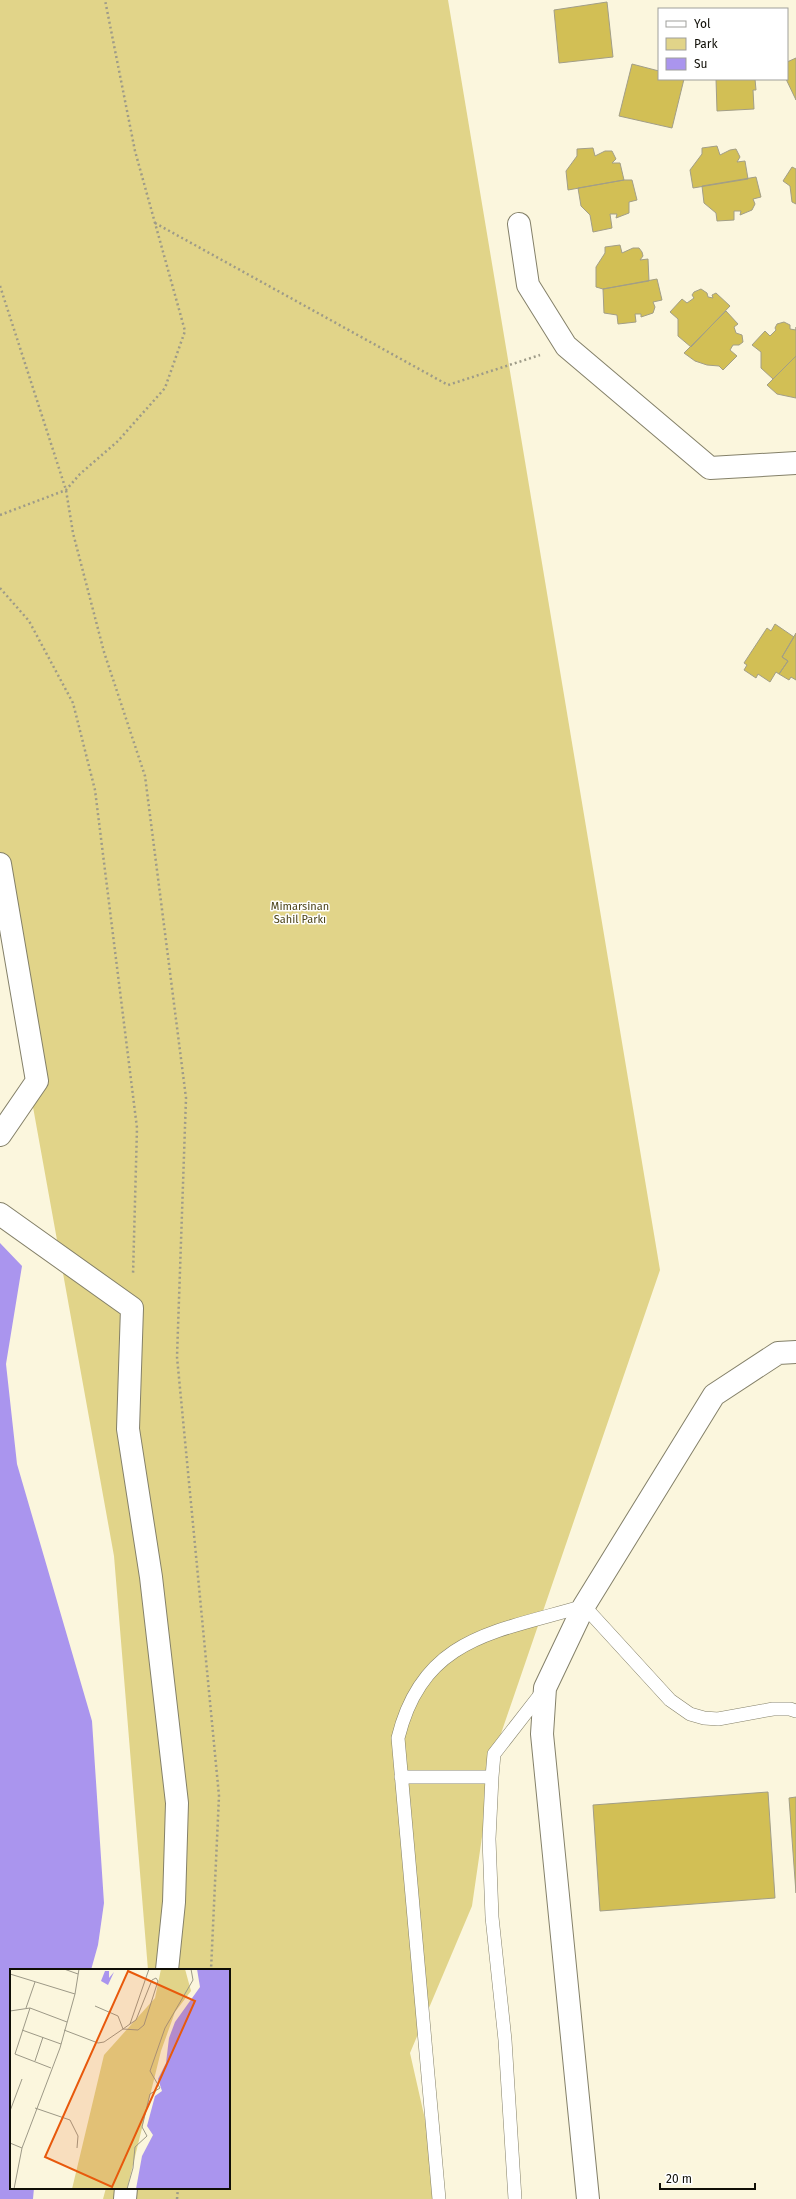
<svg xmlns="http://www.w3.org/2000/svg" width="796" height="2199" viewBox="0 0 796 2199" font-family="'Fira Sans',sans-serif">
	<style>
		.green { fill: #e1d489 }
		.water { fill: #aa95ee }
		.building { fill: #d2bf55; stroke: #a29e87 }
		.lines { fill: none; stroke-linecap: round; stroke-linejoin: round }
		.lane-casing { stroke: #848069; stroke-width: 14 }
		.street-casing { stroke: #848069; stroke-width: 24 }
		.path { stroke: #9e9b88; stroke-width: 2.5; stroke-dasharray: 2 3; stroke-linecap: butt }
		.lane { stroke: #fff; stroke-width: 13 }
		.street { stroke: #fff; stroke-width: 22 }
		.labels { text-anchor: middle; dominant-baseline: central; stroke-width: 3; stroke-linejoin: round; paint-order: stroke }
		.park-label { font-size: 11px; fill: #4a4216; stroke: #fff }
		.inset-road { fill: none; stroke: #9d9987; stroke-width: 1 }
		.view { fill: #e8590c; fill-opacity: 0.15; stroke: #e8590c; stroke-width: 2 }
		.inset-edge { fill: none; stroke: #0f0e06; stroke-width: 2 }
	</style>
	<rect width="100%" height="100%" fill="#fbf6dd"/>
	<!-- green -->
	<path class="green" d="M0 0H448L660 1270 494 1754 472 1906 410 2053 443 2199H103L106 2188H229V1970H148L114 1556 0 924Z"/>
	<!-- water -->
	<path class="water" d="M0 1243 22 1266 6 1364 17 1464 92 1721 104 1903 98 1945 91 1970H11V2188H34L33 2199H0Z"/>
	<!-- building -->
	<path class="building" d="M607 2 613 57 559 63 554 10Z
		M796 58V100L786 79 787 62Z
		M632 64 659 71V79H684L672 128 619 116Z
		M716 79H755L756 90H753L754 109 717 111Z
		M717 146 720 155 730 150 736 149 740 157 737 162 745 161 748 179 693 188 690 170 702 154V148Z
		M593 148 595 156 605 151H612L616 159 612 163H620L624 180 568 190 566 171 577 156V149Z
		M792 167 796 169V204L792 202 790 186 783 181Z
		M756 177 761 197 753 199 755 204 752 210 740 215 741 211H734V220L717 221 716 213 704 203 702 186Z
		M624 180H632L637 200 629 202V213L616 218 617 214H610L612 228 593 232 590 215 581 206 578 188Z
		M620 245 622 253 633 248H639L642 252 643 256 640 260 648 259 649 281 603 289 596 287V267L605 253V247Z
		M657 279 662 300 653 302 655 307 653 313 641 317V314H635L636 322 618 324 617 315 604 313 603 289Z
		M701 289 707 293 708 297 713 298 712 295 716 293 730 306 691 347 678 336V319L670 312 682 299 687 303 694 298 692 295 694 292Z
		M726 311 738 324 734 327 736 333 742 335 743 342 739 345H733L730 350 737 356 723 370 719 366 707 365 695 361 684 353Z
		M784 322 790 325V329L796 330V327V356L773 379 761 368V352L752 345 765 331 770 336 776 330 775 328 777 324Z
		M796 356V398L777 394 767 385Z
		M775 624 794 637 782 657 788 661 779 674 776 672 770 682 758 674 756 678 744 670 747 665 744 663 767 628 771 631Z
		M796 633V680L791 677 789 680 779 674 788 661 782 657Z
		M768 1792 775 1898 600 1911 593 1805Z
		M796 1797V1893L789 1798Z"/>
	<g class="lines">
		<!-- lane casing -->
		<g class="lane-casing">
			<path id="lane" d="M401 1777H492
				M439 2199 398 1738C423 1636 497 1632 584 1606L670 1700 690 1714 704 1718 718 1719 773 1709H790L796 1711
				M515 2199 505 2040 492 1917 489 1839 492 1777 494 1754 543 1691"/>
		</g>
		<!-- street casing -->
		<g class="street-casing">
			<path id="street" d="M519 224 528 285 566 346 710 468 796 463
				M0 864 37 1081 0 1135
				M0 1214 132 1308 128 1429 151 1577 177 1803 174 1902 167 1970
				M125 2199 126 2188
				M588 2199 542 1734 545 1688 584 1606 714 1395 778 1353 796 1352"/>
		</g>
		<!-- path -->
		<path class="path" d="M155 223 448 385 540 355
			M0 286 66 490 73 533 104 652 145 776 186 1098 177 1357 219 1796 211 1970
			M0 515 66 490 80 474 118 441 165 388 185 331 135 151 105 0
			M0 588 29 621 73 703 95 790 137 1128 133 1275
			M177 2199 178 2188"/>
		<!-- lane -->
		<use href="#lane" class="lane"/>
		<!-- street -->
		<use href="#street" class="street"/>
	</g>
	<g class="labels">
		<!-- park labels -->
		<g class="park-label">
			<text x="300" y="906">Mimarsinan<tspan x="300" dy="13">Sahil Parkı</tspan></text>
		</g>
	</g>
	<!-- overview -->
	<g transform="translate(10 1969)">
		<rect width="220" height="220" fill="#fbf6dd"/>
		<path d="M151 0H175L181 22 165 43 151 82 117 220H62L94 86 145 29Z" fill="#e1d489"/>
		<path d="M187 0H220V220H126L132 187 143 166 137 157 145 127 152 122 148 110 156 94 159 69 165 53 190 18ZM95 2H99V9L104 3 98 16 91 12Z" fill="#aa95ee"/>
		<path class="inset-road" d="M54 0 68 5M0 5 65 25M16 39 25 13M20 39 5 85 41 99M0 42 20 39 57 53M120 55 139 0M12 61 51 75M54 61 88 74 94 73 113 60 120 55 126 51 142 11 146 9 148 12 134 56 128 61 113 60 108 47 85 37M25 92 33 68M25 139 60 151 68 167 67 179M0 142 12 110M0 174 12 179M4 220 12 179 50 79 65 25 69 0M117 220 123 199 125 178 137 167 132 158 140 125 150 119 140 102 155 59 183 11 181 0"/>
		<path class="view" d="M118 2 185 32 102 218 35 188Z"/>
		<rect width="220" height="220" class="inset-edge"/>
	</g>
	<!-- legend -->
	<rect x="658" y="8" width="130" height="72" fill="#ffffff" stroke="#9f9f9b"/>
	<rect x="666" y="21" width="20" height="6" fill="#ffffff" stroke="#9f9f9b"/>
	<text x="694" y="28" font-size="12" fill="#0f0e06">Yol</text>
	<rect x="666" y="38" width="20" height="12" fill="#e1d489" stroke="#9f9f9b"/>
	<text x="694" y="48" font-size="12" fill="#0f0e06">Park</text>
	<rect x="666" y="58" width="20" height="12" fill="#aa95ee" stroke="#9f9f9b"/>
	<text x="694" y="68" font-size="12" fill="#0f0e06">Su</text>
	<!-- scale -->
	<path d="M660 2183v6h95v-6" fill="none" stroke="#0f0e06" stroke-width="2"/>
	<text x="666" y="2183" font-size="12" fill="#0f0e06" stroke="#ffffff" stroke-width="3" paint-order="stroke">20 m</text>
</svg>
